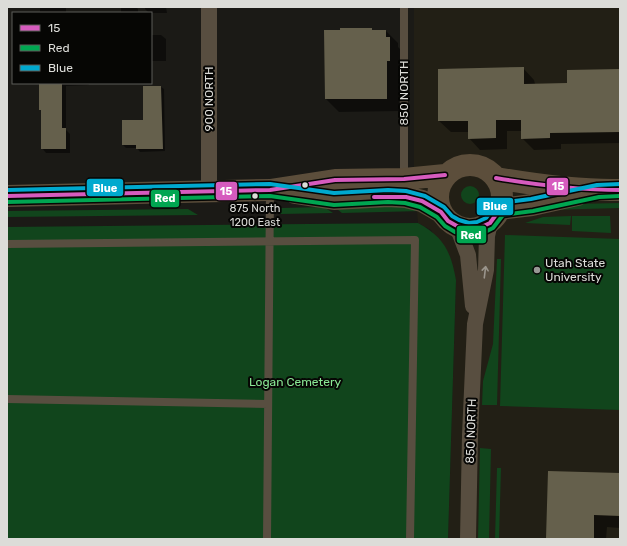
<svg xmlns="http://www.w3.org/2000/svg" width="627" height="546" viewBox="0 0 627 546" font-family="Rubik,sans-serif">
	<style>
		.built { fill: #221f15 }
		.green { fill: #11451c }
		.shadow { fill: #0007 }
		.building { fill: #65604c }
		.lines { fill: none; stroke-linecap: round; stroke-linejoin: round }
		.lane { stroke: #584e40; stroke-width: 8 }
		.street { stroke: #584e40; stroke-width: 16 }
		.secondary { stroke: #5c4e3b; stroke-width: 22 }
		.bus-1-casing { stroke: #060604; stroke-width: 7 }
		.bus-2-casing { stroke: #060604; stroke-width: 7 }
		.bus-3-casing { stroke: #060604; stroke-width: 7 }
		.bus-1 { stroke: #d65bbe; stroke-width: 4 }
		.bus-2 { stroke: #00a651; stroke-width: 4 }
		.bus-3 { stroke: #00a9ce; stroke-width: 4 }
		.oneway { stroke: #9a958c }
		.bus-dot { fill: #dcdcd8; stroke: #060604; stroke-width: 1.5 }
		.poi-dot { fill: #989894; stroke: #060604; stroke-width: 1.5 }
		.labels { text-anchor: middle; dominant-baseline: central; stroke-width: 4; stroke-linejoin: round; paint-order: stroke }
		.bus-label { font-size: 11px; fill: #dcdcd8; stroke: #060604 }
		.street-label { font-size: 12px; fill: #dcdcd8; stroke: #060604 }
		.poi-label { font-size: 12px; fill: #dcdcd8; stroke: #060604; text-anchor: start }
		.park-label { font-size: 12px; fill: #8ae895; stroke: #060604 }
		.line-badge { stroke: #060604; stroke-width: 1.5 }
		.badge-label { font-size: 11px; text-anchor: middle; font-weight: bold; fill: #fff }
	</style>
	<rect width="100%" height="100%" fill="#1b1a16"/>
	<!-- built -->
	<path class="built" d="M414 7H620V539H448L456 280 431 230 418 223 414 174Z"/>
	<!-- green -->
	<path class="green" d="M461 195a9 9 0 1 1 18 0a9 9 0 1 1-18 0Z
		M384 203 422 211 342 213 333 206Z
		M620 203V208L546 210 575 204Z
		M324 207 333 213 280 214 281 208Z
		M188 209 198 215 7 217V211Z
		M571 216 570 225 525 223 543 217Z
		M572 216H610L611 233 572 231Z
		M418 223C444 237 451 252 456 280L448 539H7V227Z
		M505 235 620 239V410L500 406Z
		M497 259H501L497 405H482L483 381 493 344Z
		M480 448 491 449 489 539H478Z
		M497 468H501L499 539H495Z"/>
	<!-- shadow -->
	<path class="shadow" d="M40 7H66V13H40Z
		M121 7H136L138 9V13H121Z
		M145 7H166L167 13H149L145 9Z
		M371 29 373 31H386L398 43V47L402 51 403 73H399V111L339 112 326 99V31Z
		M151 35H161L166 39V61H151Z
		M523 68 534 80 535 84H568L620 70V143L561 144V149L534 150 522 138V131H507V149L480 150 469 138V132H451L439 121Z
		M40 83H88L89 85 66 86V130L70 134V153H46L42 148V111L40 109Z
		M161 87 164 89 165 151 140 152 137 148H126L123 145V121H144Z
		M620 474V528L607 527 606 539H547Z"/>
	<!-- building -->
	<path class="building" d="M340 28H372V30H386V37H390V61H387V99H325L324 30H340Z
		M524 67V84L567 83V70L620 69V132L550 133V138L521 139V120H496V138L468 139V121H438V69Z
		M39 83H62V128H66V149H41V110H39Z
		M143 86H161L163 149H136V145H122V120H143Z
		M548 471 620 473V516L594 515V539H546Z"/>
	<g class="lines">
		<!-- lane -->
		<path class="lane" d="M404 7V178
			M7 244 415 240 410 539
			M7 399 268 404
			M267 539 270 190"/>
		<!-- street -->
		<path class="street" d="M209 7V191
			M457 226 468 255 473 306
			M468 539 470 435 475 324 486 270 487 236 490 223"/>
		<!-- secondary -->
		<path class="secondary" d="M438 197a32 32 0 1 1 64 0a32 32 0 1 1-64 0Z
			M496 178C537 185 579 191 620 190
			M295 193 334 199 388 196 406 197 422 201 441 212
			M7 196 270 190 335 180 404 179 445 175
			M500 209 532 205 577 195"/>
		<!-- bus-1 casing -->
		<g class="bus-1-casing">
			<path id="bus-1" d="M496 178C537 185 578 190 620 190
				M7 196 270 190 335 180 404 179 445 175
				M374 197H406L422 201 441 212 448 221 457 226 468 229 479 228 490 223 500 209"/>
		</g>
		<!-- bus-2 casing -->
		<g class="bus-2-casing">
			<path id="bus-2" d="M7 202 270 196 334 205 388 202 405 203 420 207 437 217 445 226 455 232 468 235 481 234 493 228 503 215 533 211 599 197 620 196"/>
		</g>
		<!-- bus-3 casing -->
		<g class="bus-3-casing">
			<path id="bus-3" d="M7 190 270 184 334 193 388 190 406 191 425 196 444 207 452 216 459 220 469 223 477 222 486 218 496 205 499 203 531 199 597 185 620 184"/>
		</g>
		<!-- bus-1 -->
		<use href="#bus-1" class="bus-1"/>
		<!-- bus-2 -->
		<use href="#bus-2" class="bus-2"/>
		<!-- bus-3 -->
		<use href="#bus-3" class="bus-3"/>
	</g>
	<!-- one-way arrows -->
	<defs><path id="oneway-shaft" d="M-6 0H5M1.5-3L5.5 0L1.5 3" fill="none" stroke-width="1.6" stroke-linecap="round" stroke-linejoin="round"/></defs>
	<use class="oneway" href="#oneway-shaft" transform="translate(485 272) rotate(-83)"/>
	<!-- markers -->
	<g class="bus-dot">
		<circle cx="305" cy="185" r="3.5"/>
		<circle cx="255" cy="196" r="3.5"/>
	</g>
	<circle class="poi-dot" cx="537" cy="270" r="4"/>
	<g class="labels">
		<!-- bus labels -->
		<g class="bus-label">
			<text x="255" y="208">875 North<tspan x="255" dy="14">1200 East</tspan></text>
		</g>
		<!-- street labels -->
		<g class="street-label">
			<text transform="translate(404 93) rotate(-90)">850 NORTH</text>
			<text transform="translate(209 99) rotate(-90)">900 NORTH</text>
			<text transform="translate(471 431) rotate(-88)">850 NORTH</text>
		</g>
		<!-- poi labels -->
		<g class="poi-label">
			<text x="545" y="263">Utah State<tspan x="545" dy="14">University</tspan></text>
		</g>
		<!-- park labels -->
		<g class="park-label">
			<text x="295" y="382">Logan Cemetery</text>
		</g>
	</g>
	<g class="line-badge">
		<rect x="546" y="177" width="23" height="19" rx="4" fill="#d65bbe"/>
		<rect x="86" y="178" width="38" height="19" rx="4" fill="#00a9ce"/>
		<rect x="215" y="181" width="23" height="20" rx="4" fill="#d65bbe"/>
		<rect x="150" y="189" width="30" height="19" rx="4" fill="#00a651"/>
		<rect x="476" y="197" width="38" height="19" rx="4" fill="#00a9ce"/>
		<rect x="456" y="225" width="31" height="19" rx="4" fill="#00a651"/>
	</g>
	<g class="badge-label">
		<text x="558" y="190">15</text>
		<text x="105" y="192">Blue</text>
		<text x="226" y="195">15</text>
		<text x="165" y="202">Red</text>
		<text x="495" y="210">Blue</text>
		<text x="471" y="239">Red</text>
	</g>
	<!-- border -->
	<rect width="627" height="546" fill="none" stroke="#dcdcd8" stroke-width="16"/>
	<!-- legend -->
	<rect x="12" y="12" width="140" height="72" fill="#060604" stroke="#5c5c59"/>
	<rect x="20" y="25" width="20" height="6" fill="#d65bbe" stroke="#5c5c59"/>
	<text x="48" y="32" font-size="12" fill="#dcdcd8">15</text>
	<rect x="20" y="45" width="20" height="6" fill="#00a651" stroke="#5c5c59"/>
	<text x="48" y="52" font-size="12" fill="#dcdcd8">Red</text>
	<rect x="20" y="65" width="20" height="6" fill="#00a9ce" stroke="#5c5c59"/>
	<text x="48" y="72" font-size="12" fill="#dcdcd8">Blue</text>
</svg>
